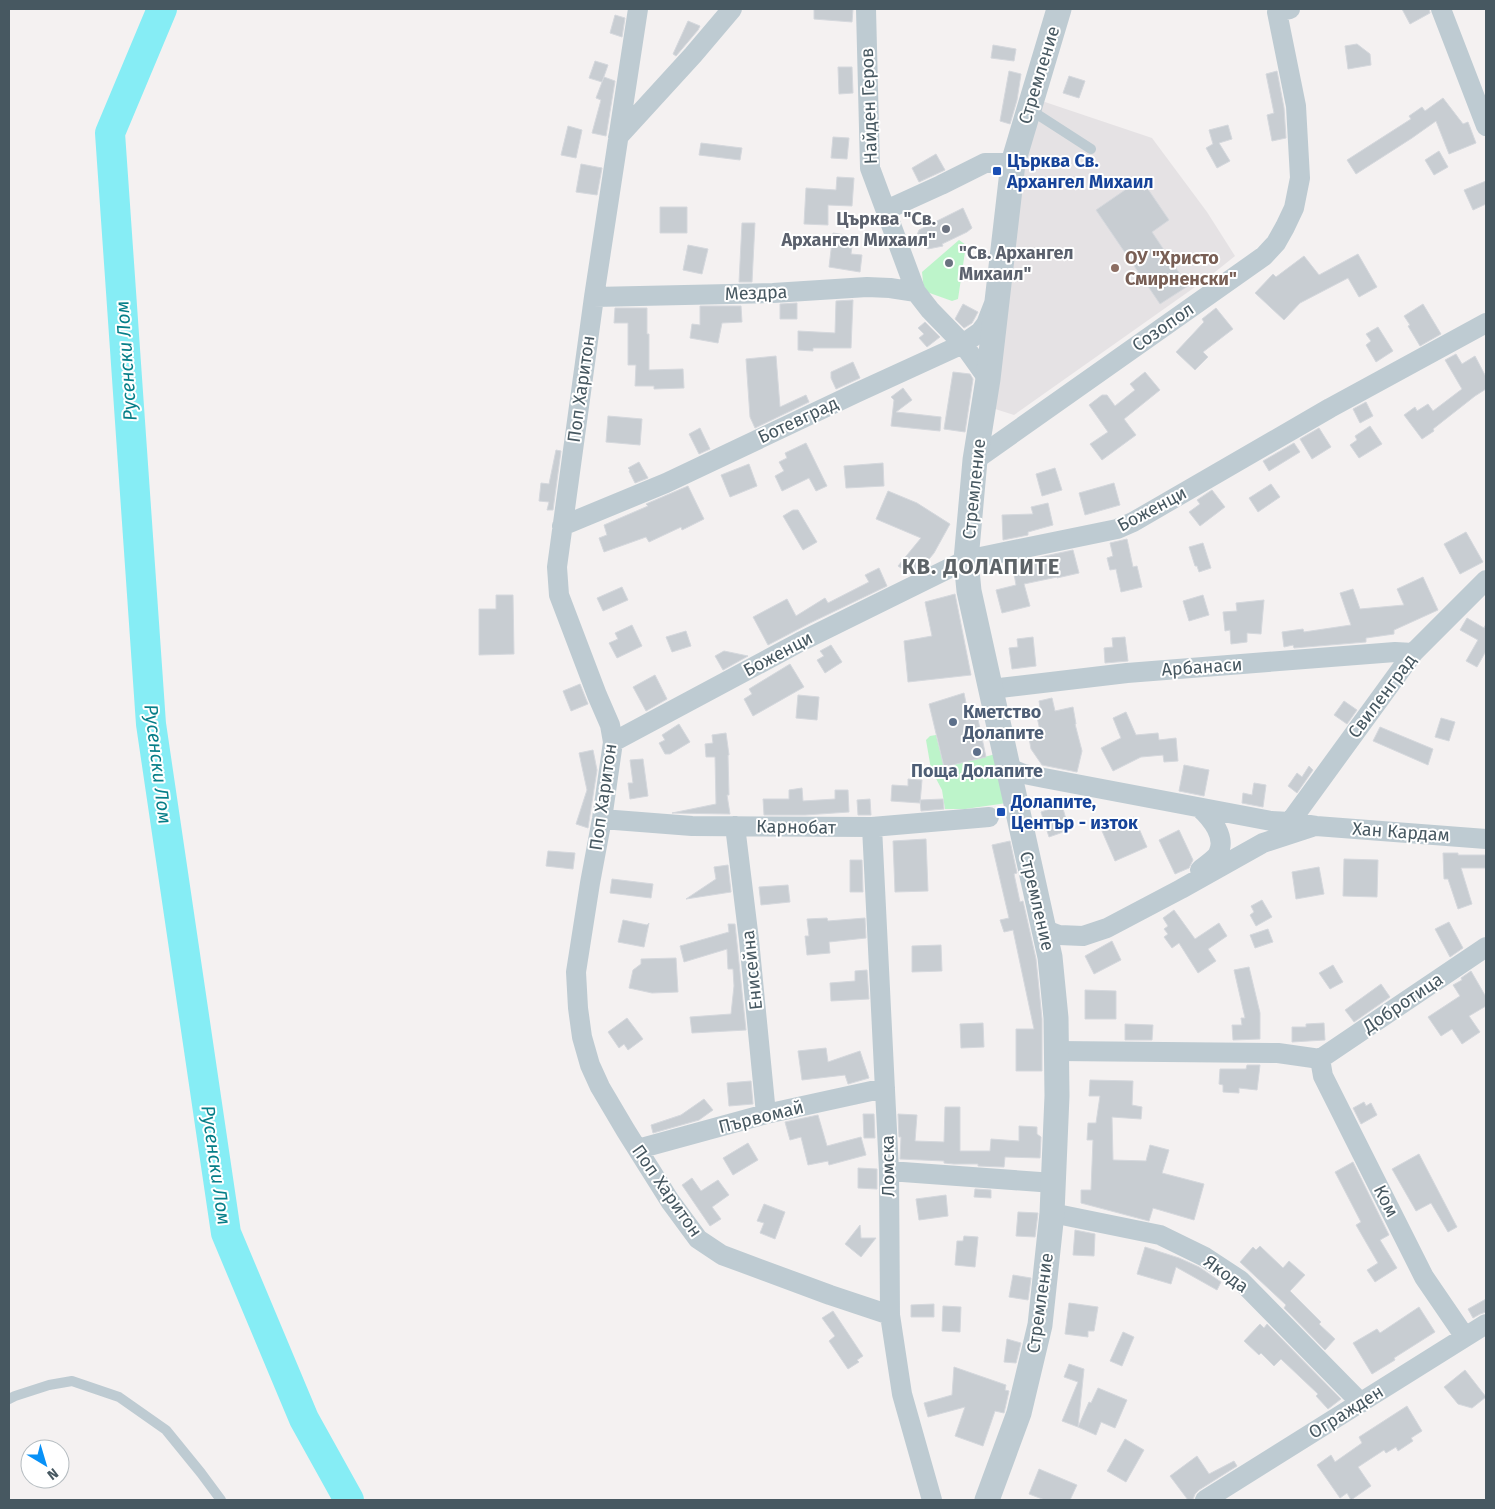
<svg xmlns="http://www.w3.org/2000/svg" width="1495" height="1509" viewBox="0 0 1495 1509" font-family="'Fira Sans',sans-serif">
	<style>
		.education { fill: #e5e2e4 }
		.green { fill: #bdf4ca }
		.lines { fill: none; stroke-linecap: round; stroke-linejoin: round }
		.river { stroke: #86edf5; stroke-width: 30 }
		.building { fill: #c8cdd2; stroke: #d5d8dd }
		.service { stroke: #becbd2; stroke-width: 10 }
		.minor { stroke: #becbd2; stroke-width: 20 }
		.tertiary { stroke: #becbd2; stroke-width: 25 }
		.transit-dot { fill: #1a4fb4; stroke: #fff; stroke-width: 2 }
		.worship-dot { fill: #6b7280; stroke: #fff; stroke-width: 2 }
		.education-dot { fill: #8d6e63; stroke: #fff; stroke-width: 2 }
		.service-dot { fill: #5c6f8a; stroke: #fff; stroke-width: 2 }
		.labels { text-anchor: middle; dominant-baseline: central; stroke-width: 4; stroke-linejoin: round; paint-order: stroke }
		.street-label { font-size: 18px; fill: #475861; stroke: #fff }
		.transit-label { font-size: 18px; font-weight: bold; fill: #164399; stroke: #fff; text-anchor: start }
		.worship-label { font-size: 18px; font-weight: bold; fill: #5b616d; stroke: #fff; text-anchor: end }
		.education-label { font-size: 18px; font-weight: bold; fill: #785e54; stroke: #fff; text-anchor: start }
		.service-label { font-size: 18px; font-weight: bold; fill: #4e5e75; stroke: #fff; text-anchor: start }
		.water-label { font-size: 19px; font-style: italic; fill: #057e88; stroke: #fff }
		.district-label { font-size: 22px; font-weight: bold; letter-spacing: 1px; fill: #5d6367; stroke: #fff }
	</style>
	<rect width="100%" height="100%" fill="#f4f1f1"/>
	<!-- education -->
	<path class="education" d="M1036 99 1152 138 1207 212 1235 256 1205 280 1014 415 992 408 1017 167Z"/>
	<!-- green -->
	<path class="green" d="M959 240 966 245 958 299 952 301 924 291 922 272Z
		M936 735 944 767 996 754 1007 803 965 809H945L942 790 931 769 926 740 930 736Z"/>
	<g class="lines">
		<!-- river -->
		<path class="river" d="M162 9 110 133 151 724 226 1233 304 1419 349 1500"/>
	</g>
	<!-- building -->
	<path class="building" d="M814 9H853L852 22 814 19Z
		M1402 9H1429L1430 13 1410 24Z
		M615 15 625 18 622 37 610 33Z
		M688 21 700 26 698 30 676 56 673 54Z
		M1357 44 1370 54 1371 65 1348 69 1345 46Z
		M993 45 1016 49 1014 61 991 58Z
		M595 61 608 65 602 82 589 78Z
		M838 67H852L853 93 839 94Z
		M1009 71 1021 74 1017 100 1010 124 1000 121Z
		M1277 71 1284 108 1286 138 1272 141 1267 115 1274 113 1266 74Z
		M1069 76 1085 81 1079 98 1063 93Z
		M604 77 615 81 606 136 592 133 601 100 596 98Z
		M1443 98 1463 124 1468 122 1476 143 1449 154 1436 121 1412 138 1356 174 1347 160 1411 119 1409 116 1422 107 1425 111Z
		M1228 125 1232 139 1219 143 1230 161 1217 168 1206 148 1213 144 1209 130Z
		M568 126 582 130 576 158 561 155Z
		M833 137 849 138 847 159 831 158Z
		M701 143 742 148 740 160 699 155Z
		M1439 151 1448 167 1434 175 1425 160Z
		M936 154 945 170 919 182 912 168Z
		M581 164 602 168 597 195 576 192Z
		M837 177 854 178 852 206 828 205V225L804 224 806 188 836 190Z
		M1141 179 1169 220 1152 232 1188 286 1160 304 1096 210Z
		M1486 181V204L1473 210 1464 190Z
		M660 207H687V233H660Z
		M963 208 972 228 967 232 942 244 943 246 928 249 917 241V235L919 230Z
		M742 223H755L752 282H739Z
		M833 233 846 235 845 245 852 246 851 254 862 255 860 272 829 267Z
		M688 245 708 249 702 274 683 270Z
		M1358 254 1377 287 1359 297 1348 278 1300 303 1284 320 1255 293 1273 274 1276 277 1304 256 1319 275Z
		M853 300 851 348H813V351L798 350V331L835 333 836 301Z
		M797 303V319H780V304Z
		M963 304 978 312 972 323 964 328 955 319Z
		M1423 304 1441 334 1420 346 1408 326 1410 325 1404 316Z
		M700 306H741L742 322 722 323 718 343 690 338 692 324 700 325Z
		M615 308H647V334H649V370L683 369 684 388 654 389V386H635L636 365H628V323H614Z
		M1216 308 1233 329 1203 352 1208 357 1195 370 1176 352 1204 322 1202 319Z
		M925 322 940 337 927 347 919 338 924 334 918 328Z
		M1378 327 1393 351 1376 362 1366 345 1371 341 1366 334Z
		M1456 354 1462 364 1475 356 1486 377V389L1475 396 1433 429 1434 431 1422 439 1404 415 1415 407 1417 411 1428 404 1433 411 1462 389 1445 360Z
		M776 356 780 407 806 395 809 402 755 428 750 417 746 359Z
		M853 362 860 378 836 389 831 378V372Z
		M953 372 970 374 973 379 965 432 944 429Z
		M1145 372 1160 390 1124 419 1136 435 1102 460 1090 444 1108 432 1089 405 1102 395H1107L1115 406 1135 390 1130 384Z
		M903 388 912 400 896 412 941 417 940 431 891 426 894 400 891 397Z
		M1366 402 1373 416 1360 423 1353 409Z
		M608 416 642 419 640 445 606 442Z
		M1370 426 1382 444 1359 458 1350 445 1357 440 1355 436Z
		M700 428 710 449 699 454 689 434Z
		M1319 428 1331 447 1312 459 1300 439Z
		M806 443 827 486 816 491 809 478 782 491 775 476 784 471 779 462 787 458 785 453Z
		M1294 443 1300 452 1269 471 1263 461Z
		M556 450 561 451 553 510H547L549 502 539 501 541 483 549 484Z
		M639 462 648 478 635 483 629 471 630 470 628 468Z
		M883 463 884 486 846 488 844 466Z
		M749 464 757 486 730 497 721 475Z
		M1055 468 1062 490 1042 496 1036 474Z
		M1114 483 1120 505 1085 515 1079 493Z
		M1271 484 1280 497 1258 512 1249 498Z
		M688 486 704 519 682 530 681 527 649 542 646 537 604 552 599 538 607 535 604 525 648 506 646 504Z
		M1212 490 1225 507 1200 526 1189 512 1200 504 1197 500Z
		M888 491 917 503 950 524 934 553 921 569 910 574 898 566 921 538 876 519Z
		M1048 503 1053 525 1028 532V535L1003 540 1002 515 1033 514 1031 507Z
		M793 510H798L817 542 803 550 783 516Z
		M1466 532 1483 562 1460 574 1444 544Z
		M1127 539 1133 567 1137 566 1142 587 1121 592 1116 569 1110 570 1107 558 1113 556 1110 543Z
		M1203 543 1211 568 1199 572 1197 566H1195L1189 547Z
		M1073 550 1079 573 1057 578V577L1024 584 1030 606 1002 613 996 590 1016 585 1012 563Z
		M879 568 887 586 810 623 768 645 753 617 787 599 796 616 825 598 828 603 869 582 865 575Z
		M1423 577 1438 610 1394 630V634L1366 638V642L1294 648 1293 645 1284 647 1282 632 1303 629 1304 632 1351 625 1340 593 1353 589 1360 609 1404 605 1397 589Z
		M622 587 628 600 603 611 597 598Z
		M955 594 971 675 908 682 904 641 932 636 925 602Z
		M496 595H513L514 654 479 655V609H496Z
		M1203 595 1209 615 1189 621 1183 601Z
		M1264 600 1261 634 1247 633V642L1231 644 1230 630 1225 631 1223 612 1237 611 1236 603Z
		M1467 618 1484 628 1486 624V651L1477 667 1466 661 1478 640 1460 630Z
		M632 625 642 646 617 658 609 643 618 639 615 633Z
		M686 631 691 646 672 652 666 637Z
		M1033 637 1036 666 1012 669 1009 648 1018 647 1017 639Z
		M1125 637 1128 661 1105 663 1104 648 1113 647 1112 638Z
		M831 645 842 662 825 673 817 660 824 656 820 651Z
		M724 651 748 656 723 670 715 656Z
		M790 664 804 687 753 716 744 699 752 694 749 689Z
		M655 675 667 699 646 711 633 687Z
		M580 684 588 704 571 711 563 691Z
		M964 693 967 708 975 705 986 757 944 767 929 704Z
		M798 695 819 697 817 720 796 718Z
		M1052 698 1055 711 1073 707 1076 724H1075L1082 751 1077 772 1042 765 1031 749 1029 738 1041 735 1035 708 1040 707 1039 701Z
		M1344 701 1357 710 1347 724 1334 715Z
		M1126 712 1136 735 1158 733 1159 740 1176 738 1178 761 1164 762 1163 755 1141 757 1113 771 1101 748 1121 738 1113 718Z
		M1441 718 1455 722 1449 741 1435 737Z
		M679 724 690 742 670 754H665L659 743 665 740 662 735Z
		M1380 727 1433 749 1428 765 1373 741Z
		M726 733 729 755H728L729 795H727L730 814 672 813 716 804 715 757H706L705 744 713 743 712 735Z
		M593 750 597 770 588 828 576 824 587 790 579 753Z
		M643 759 648 796 630 799 628 783H633L630 760Z
		M1184 765 1209 770 1204 796 1179 791Z
		M1309 766 1313 770 1297 793 1288 786 1297 773 1302 777Z
		M908 779 922 780 920 803 891 801 892 785 908 786Z
		M1254 783 1266 785 1263 807 1242 803 1243 793 1252 795Z
		M802 788 803 801 835 799V790H848L849 812 805 815H764L763 799H789V790Z
		M870 799 871 815H858L857 800Z
		M943 799 944 809 921 811 920 800Z
		M1062 805 1069 830 1049 837 1041 812Z
		M1134 817 1147 847 1115 861 1102 831Z
		M1179 830 1193 860 1189 868 1175 874 1159 840Z
		M926 839 928 891 895 892 893 841Z
		M1010 841 1017 873 1014 874 1020 902 1023 901 1036 959 1042 1019V1071H1016V1029H1034L1013 930 1004 932 1000 920 1009 918 992 845Z
		M548 851 575 853 573 869 546 866Z
		M1443 853H1458V855H1486V868H1461L1472 904 1458 909 1448 879H1444Z
		M1344 859 1378 860 1377 897 1343 896Z
		M850 860H862L863 892H850Z
		M728 865 731 892 686 899 716 879 714 867Z
		M1319 867 1324 894 1296 899 1292 872Z
		M612 879 653 884 651 898 610 893Z
		M788 885 790 902 761 905 759 887Z
		M1262 900 1272 917 1256 926 1250 915 1254 912 1251 906Z
		M1174 910 1195 939 1219 923 1227 936 1208 949 1216 961 1198 973 1179 943 1172 948 1164 937 1168 934 1164 929 1168 926 1163 918Z
		M827 918 828 921 865 918 866 938 829 942 830 953 807 955 805 936H809L807 919Z
		M623 920 647 925 649 923 644 947 618 942Z
		M1449 922 1463 948 1450 957 1435 929Z
		M728 924H735L746 1030 692 1033 690 1017 731 1014 734 986 733 969H728L727 949 684 962 680 946 729 932Z
		M1268 929 1273 942 1255 948 1250 935Z
		M1112 941 1121 960 1094 974 1085 956Z
		M941 945 942 971 912 972V946Z
		M676 958 678 992 652 993 629 988 633 970 641 964V959Z
		M1333 965 1343 982 1330 989 1319 973Z
		M1249 967 1260 1013V1039L1233 1040 1232 1025H1242L1241 1018H1245L1234 970Z
		M867 970 869 999 831 1001 830 983 855 981V971Z
		M1471 971 1486 997V1006L1469 1016 1480 1032 1462 1044 1452 1029 1441 1036 1428 1017 1460 996 1453 985 1462 980 1461 978Z
		M1381 984 1390 997 1354 1022 1345 1010Z
		M1085 990 1116 991V1019H1085Z
		M627 1018 643 1039 628 1050 624 1044 619 1048 608 1032Z
		M983 1023 984 1047 961 1048 960 1024Z
		M1324 1023 1325 1040 1292 1042V1027H1306V1024Z
		M1125 1024 1153 1025 1152 1040H1125Z
		M826 1048 828 1062 860 1051 869 1078 848 1084 845 1075 802 1080 798 1051Z
		M1247 1065H1260L1257 1090 1239 1088V1093L1223 1092V1085L1219 1084 1220 1069H1246Z
		M1090 1080 1133 1081 1132 1105 1142 1107 1141 1119 1112 1117 1113 1160 1146 1161 1150 1145 1169 1150 1162 1173 1204 1184 1194 1220 1153 1208 1149 1221 1081 1203V1190H1091L1093 1140H1087L1088 1123H1096L1100 1096H1089Z
		M751 1081 753 1104 729 1106 727 1083Z
		M704 1099 713 1110 699 1120 653 1133 651 1125 681 1115Z
		M1364 1102 1366 1106 1371 1103 1377 1115 1361 1124 1353 1108Z
		M945 1107H960V1151H990L991 1139 1019 1141V1126L1037 1127V1134L1041 1137 1040 1158 1005 1157 1004 1167 978 1166V1164H954L944 1163V1161L900 1159 901 1137H899L898 1114 917 1115 915 1141 944 1142Z
		M863 1114H874L875 1138H864Z
		M818 1115 827 1146 861 1137 866 1155 829 1165 828 1161 808 1165 801 1137 790 1140 785 1122Z
		M748 1143 758 1160 733 1175 723 1158Z
		M1419 1154 1457 1227 1448 1232 1431 1203 1416 1211 1392 1169Z
		M1353 1162 1389 1235 1380 1240 1397 1268 1375 1282 1367 1270 1378 1263 1356 1225 1361 1222 1335 1172Z
		M858 1168 877 1169V1189L858 1188Z
		M692 1178 701 1191 718 1180 729 1195 712 1207 721 1219 710 1226 682 1185Z
		M975 1189 991 1190V1198L974 1197Z
		M946 1195 948 1216 919 1220 916 1199Z
		M764 1204 785 1212 775 1239 760 1233 764 1223 757 1221Z
		M1018 1212 1038 1213 1035 1237 1016 1236Z
		M860 1225 861 1238H876L861 1257 845 1244Z
		M1075 1230 1095 1234 1094 1256 1073 1255Z
		M964 1236 978 1237 975 1267 955 1265 957 1241H963Z
		M1260 1246 1283 1268 1289 1261 1305 1275 1290 1291 1321 1322 1319 1324 1335 1339 1325 1350 1284 1308 1286 1305 1240 1262 1253 1247 1256 1250Z
		M1145 1247 1179 1258 1199 1267 1221 1282 1217 1290 1176 1267 1171 1284 1137 1274Z
		M1013 1275 1031 1278 1028 1300 1009 1297Z
		M1486 1299V1312L1480 1314 1473 1318 1468 1309Z
		M1069 1303 1098 1307 1094 1331H1088V1337L1065 1334Z
		M934 1304V1317H911V1305Z
		M943 1306 961 1307 960 1332 942 1331Z
		M1419 1307 1435 1332 1394 1358 1395 1360 1372 1374 1353 1343 1377 1329 1380 1333Z
		M833 1311 863 1356 857 1360 859 1362 848 1369 829 1341 835 1336 822 1318Z
		M1260 1324 1264 1328 1267 1324 1341 1399 1328 1409 1316 1396 1318 1394 1281 1359 1274 1366 1261 1353 1259 1355 1244 1341Z
		M1123 1332 1134 1337 1122 1366 1110 1361Z
		M1007 1339 1021 1343 1016 1363 1004 1362Z
		M1069 1364 1084 1369 1078 1427 1062 1421 1078 1382 1064 1377Z
		M954 1367 1006 1385 1005 1390 1009 1391 1004 1413 995 1411 983 1446 955 1436 965 1407 928 1417 924 1403 952 1395Z
		M1465 1370 1486 1397 1472 1408 1458 1404 1444 1387Z
		M1098 1388 1127 1400 1115 1428 1101 1422 1096 1435 1078 1427 1089 1402 1091 1403Z
		M1407 1406 1422 1431 1411 1438 1413 1441 1398 1451 1396 1447 1386 1453 1384 1450 1358 1467 1371 1486 1351 1500 1347 1493 1340 1498 1317 1465 1331 1455 1335 1462 1362 1443 1359 1437Z
		M1125 1439 1144 1450 1126 1482 1107 1471Z
		M1197 1456 1209 1474 1234 1461 1237 1466 1199 1490 1195 1494 1193 1499 1188 1500 1170 1476Z
		M1039 1469 1077 1485 1070 1500H1045L1029 1494Z"/>
	<g class="lines">
		<!-- service -->
		<path class="service" d="M1029 109 1091 149
			M9 1399 15 1396 49 1385 72 1381 119 1397 166 1430 201 1473 221 1500"/>
		<!-- minor -->
		<path class="minor" d="M638 9 594 297 557 567 559 595 597 695 610 725 613 742 602 819 590 883 576 972 578 1008 582 1037 590 1065 600 1087 626 1131 670 1201 698 1239 722 1255 830 1295 890 1315
			M866 9 870 168 916 292 930 310 963 344 988 379
			M1441 9 1486 126
			M618 137 693 55 732 9
			M886 210 941 185 985 163H1013
			M594 297 773 293 867 287 890 288 916 292
			M975 460 1264 256 1276 243 1285 227 1294 208 1300 178 1296 106 1277 12 1290 9
			M562 526 666 483 856 393 963 344 980 332 986 324 993 306
			M991 689 1127 673 1395 652 1413 653
			M613 742 800 642 966 560 1117 529 1133 522 1330 408 1486 323
			M1008 768 1024 774 1044 778 1271 821 1290 822 1316 826 1486 839
			M1200 808C1211 818 1227 837 1218 854 1216 858 1205 866 1200 870
			M602 819 692 826 872 827 989 817
			M1290 822 1413 653 1486 580
			M735 826 749 940 766 1114
			M872 827 889 1171 890 1315 902 1394 932 1500
			M1043 929 1059 935 1083 936 1107 928 1181 889 1263 843 1312 827
			M1057 1051 1278 1053 1320 1059
			M1320 1059 1323 1076 1424 1277 1465 1337
			M1320 1059 1486 947
			M638 1149 766 1114 885 1088
			M889 1171 1054 1183
			M1052 1213 1160 1235 1205 1257 1240 1280 1361 1403
			M1205 1500 1486 1324"/>
		<!-- tertiary -->
		<path class="tertiary" d="M987 1500 1019 1413 1040 1325 1052 1213 1057 1096 1056 1018 1050 957 969 591 966 560 975 460 988 379 1013 163 1059 9"/>
	</g>
	<!-- markers -->
	<g class="transit-dot">
		<rect x="992" y="166" width="10" height="10" rx="2.5"/>
		<rect x="996" y="807" width="10" height="10" rx="2.5"/>
	</g>
	<g class="worship-dot">
		<circle cx="946" cy="229" r="5"/>
		<circle cx="949" cy="263" r="5"/>
	</g>
	<circle class="education-dot" cx="1115" cy="268" r="5"/>
	<g class="service-dot">
		<circle cx="953" cy="722" r="5"/>
		<circle cx="977" cy="752" r="5"/>
	</g>
	<g class="labels">
		<!-- street labels -->
		<g class="street-label">
			<text transform="translate(1039 75) rotate(-73)">Стремление</text>
			<text transform="translate(869 106) rotate(-92)">Найден Геров</text>
			<text transform="translate(756 293) rotate(-2)">Мездра</text>
			<text transform="translate(1163 327) rotate(-35)">Созопол</text>
			<text transform="translate(581 389) rotate(-82)">Поп Харитон</text>
			<text transform="translate(798 420) rotate(-25)">Ботевград</text>
			<text transform="translate(974 489) rotate(-84)">Стремление</text>
			<text transform="translate(1152 509) rotate(-28)">Боженци</text>
			<text transform="translate(778 654) rotate(-28)">Боженци</text>
			<text transform="translate(1202 667) rotate(-4)">Арбанаси</text>
			<text transform="translate(1382 696) rotate(-53)">Свиленград</text>
			<text transform="translate(603 797) rotate(-82)">Поп Харитон</text>
			<text transform="translate(796 827) rotate(1)">Карнобат</text>
			<text transform="translate(1401 832) rotate(4)">Хан Кардам</text>
			<text transform="translate(1037 901) rotate(77)">Стремление</text>
			<text transform="translate(752 970) rotate(-96)">Енисейна</text>
			<text transform="translate(1403 1003) rotate(-34)">Добротица</text>
			<text transform="translate(761 1117) rotate(-14)">Първомай</text>
			<text transform="translate(888 1166) rotate(-91)">Ломска</text>
			<text transform="translate(667 1191) rotate(55)">Поп Харитон</text>
			<text transform="translate(1386 1201) rotate(63)">Ком</text>
			<text transform="translate(1226 1274) rotate(36)">Якода</text>
			<text transform="translate(1040 1303) rotate(-82)">Стремление</text>
			<text transform="translate(1346 1412) rotate(-32)">Огражден</text>
		</g>
		<!-- transit labels -->
		<g class="transit-label">
			<text x="1007" y="161">Църква Св.<tspan x="1007" dy="21">Архангел Михаил</tspan></text>
			<text x="1011" y="802">Долапите,<tspan x="1011" dy="21">Център - изток</tspan></text>
		</g>
		<!-- worship labels -->
		<g class="worship-label">
			<text x="936" y="219">Църква "Св.<tspan x="936" dy="21">Архангел Михаил"</tspan></text>
			<text x="959" y="253" text-anchor="start">"Св. Архангел<tspan x="959" dy="21">Михаил"</tspan></text>
		</g>
		<!-- education labels -->
		<g class="education-label">
			<text x="1125" y="258">ОУ "Христо<tspan x="1125" dy="21">Смирненски"</tspan></text>
		</g>
		<!-- service labels -->
		<g class="service-label">
			<text x="963" y="712">Кметство<tspan x="963" dy="21">Долапите</tspan></text>
			<text x="977" y="771" text-anchor="middle">Поща Долапите</text>
		</g>
		<!-- water labels -->
		<g class="water-label">
			<text transform="translate(126 361) rotate(-94)">Русенски Лом</text>
			<text transform="translate(158 764) rotate(83)">Русенски Лом</text>
			<text transform="translate(216 1165) rotate(82)">Русенски Лом</text>
		</g>
		<!-- district labels -->
		<g class="district-label">
			<text x="981" y="566">КВ. ДОЛАПИТЕ</text>
		</g>
	</g>
	<!-- border -->
	<rect width="1495" height="1509" fill="none" stroke="#475861" stroke-width="20"/>
	<!-- north arrow -->
	<g transform="translate(45 1464) rotate(142)"><circle r="24" fill="#ffffff" stroke="#b5bcc0"/>
	<path d="M0-4L9 19L0 12L-9 19Z" fill="#0891f7"/>
	<text y="-8" font-size="14" font-weight="bold" text-anchor="middle" fill="#475861">N</text>
	</g>
</svg>
